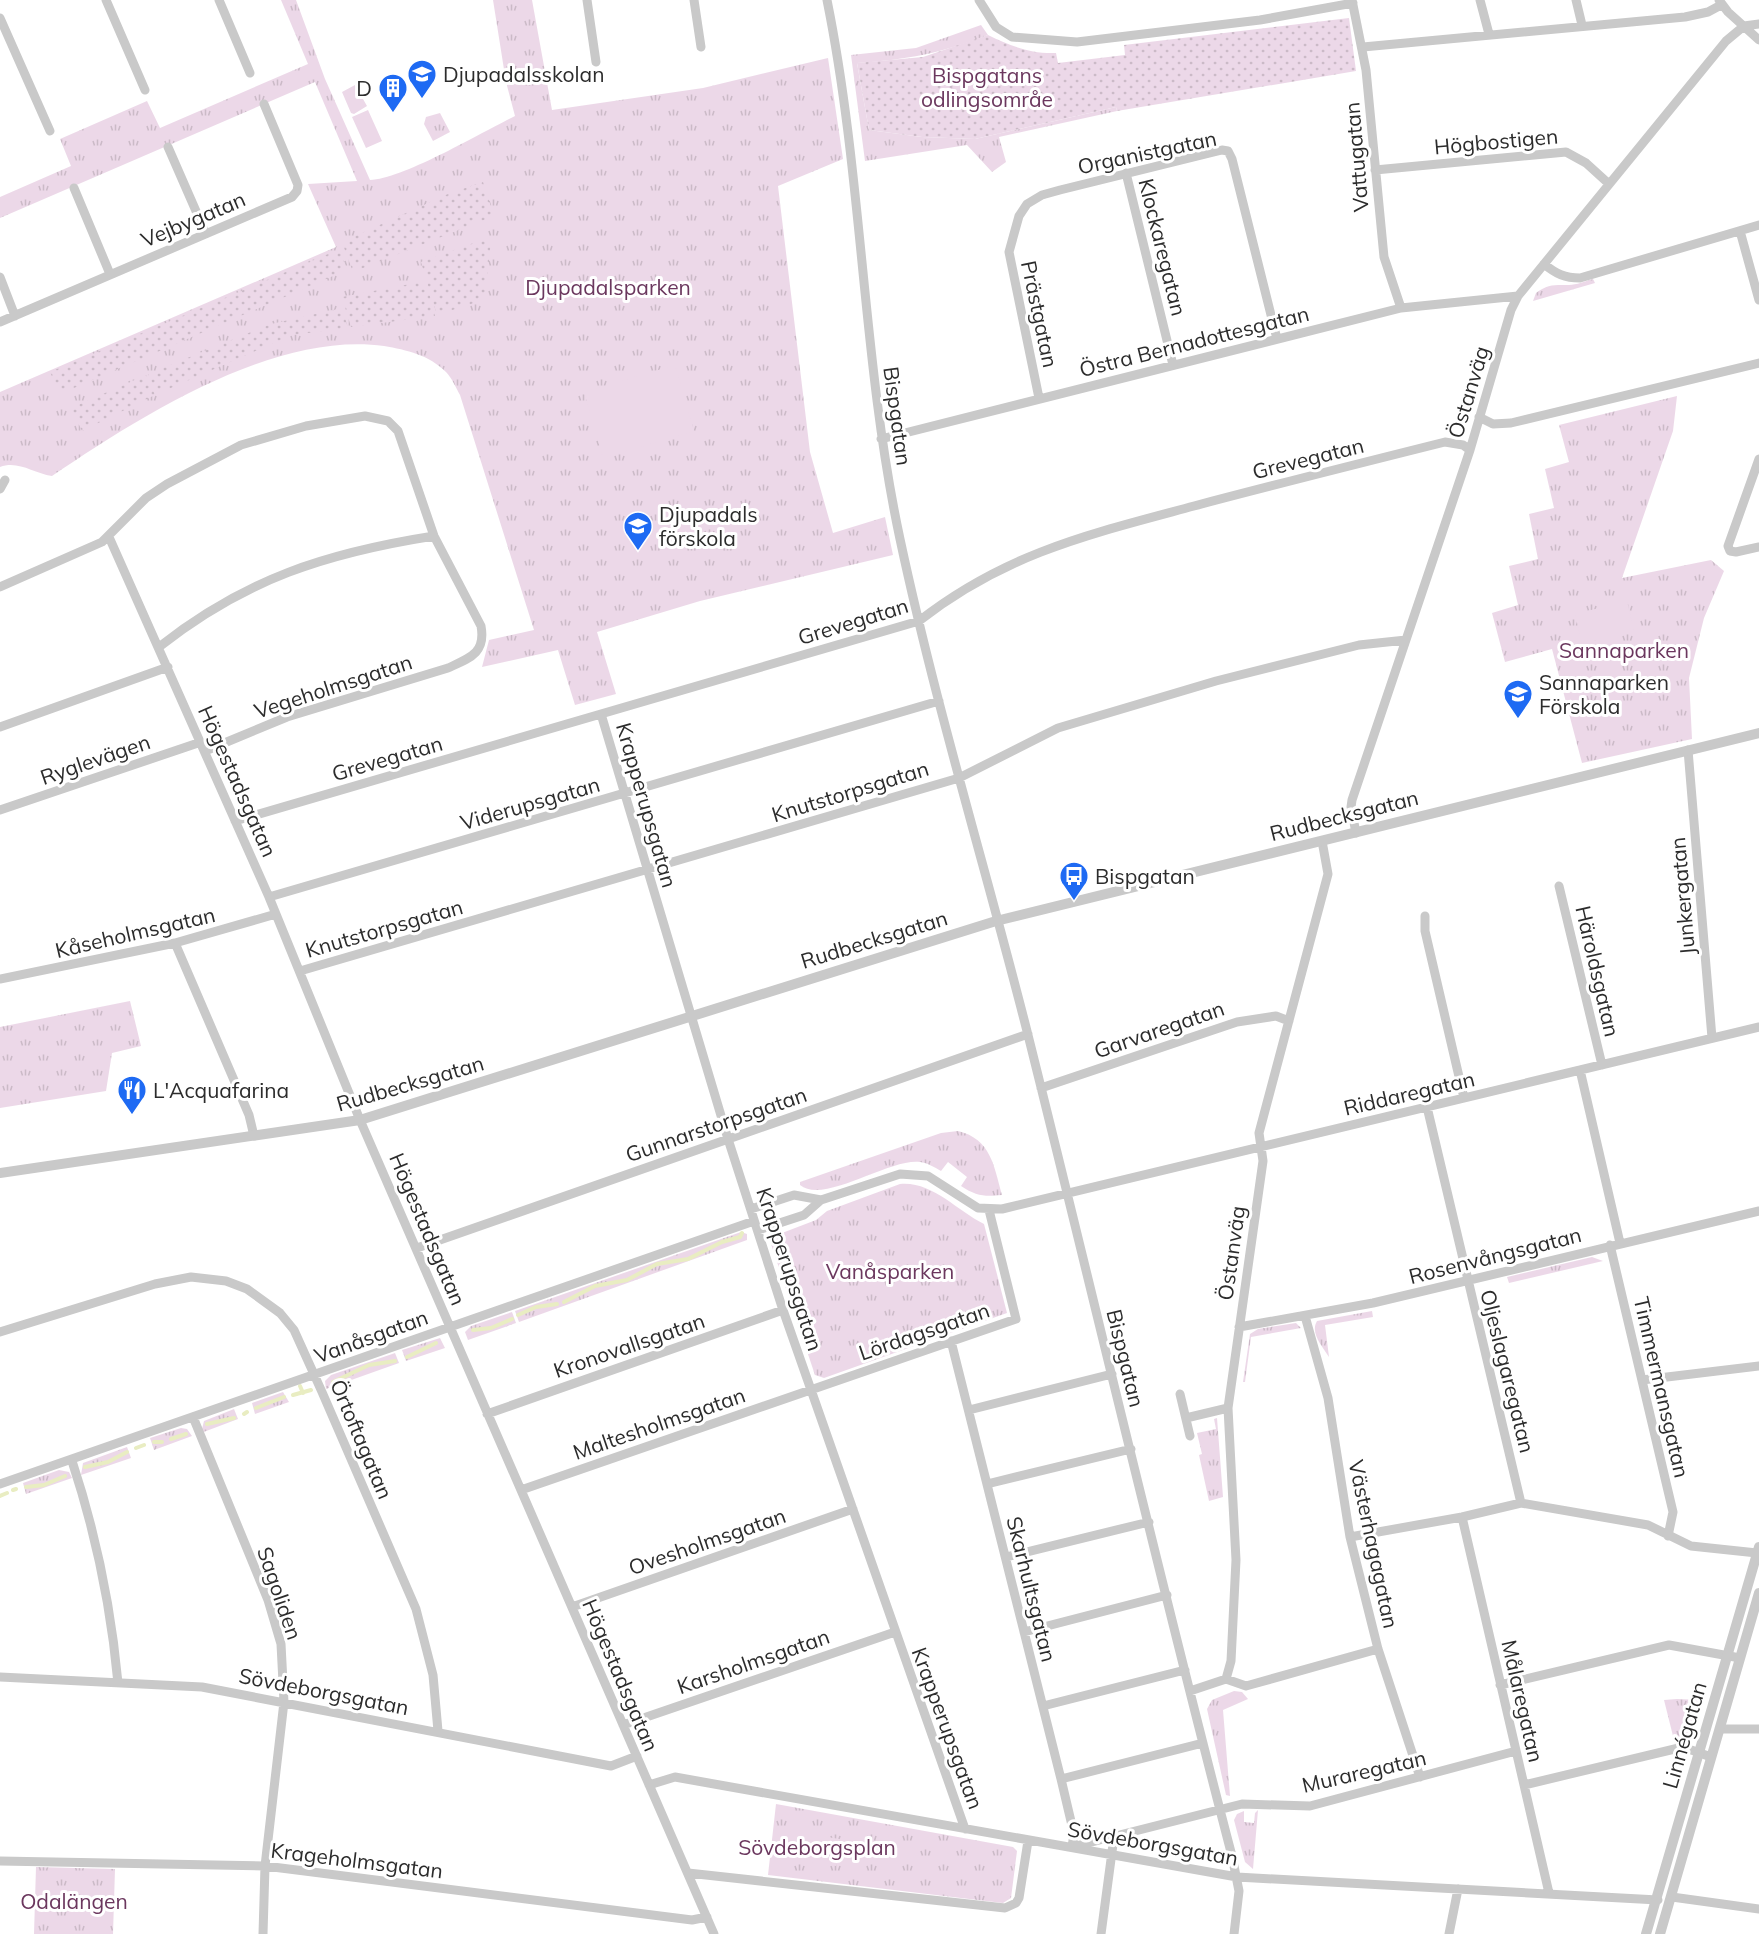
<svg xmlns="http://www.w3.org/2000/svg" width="1759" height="1934" viewBox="0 0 1759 1934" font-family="Mulish,sans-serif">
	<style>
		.grass { fill: url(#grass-tufts) }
		.garden { fill: url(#garden-dots) }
		.pitch { fill: #ecd8e8 }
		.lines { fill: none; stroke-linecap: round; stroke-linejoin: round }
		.stream { stroke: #e9edc2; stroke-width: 4 }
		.minor { stroke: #c9c9c9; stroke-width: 9 }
		.tertiary { stroke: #c9c9c9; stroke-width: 10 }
		.labels { text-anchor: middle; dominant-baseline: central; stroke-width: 6; stroke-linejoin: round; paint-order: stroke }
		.poi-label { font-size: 21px; fill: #2c2c2c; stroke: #fff; text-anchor: start }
		.park-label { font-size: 21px; fill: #6b375e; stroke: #fff }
		.street-label { font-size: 21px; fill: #2c2c2c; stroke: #fff }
	</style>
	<defs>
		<pattern id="grass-tufts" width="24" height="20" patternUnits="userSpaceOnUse" patternTransform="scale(1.5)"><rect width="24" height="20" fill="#ecd8e8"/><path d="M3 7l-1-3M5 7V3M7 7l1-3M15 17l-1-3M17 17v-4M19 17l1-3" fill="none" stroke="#cbbac7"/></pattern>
		<pattern id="garden-dots" width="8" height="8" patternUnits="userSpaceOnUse" patternTransform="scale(1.5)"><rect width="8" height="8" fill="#ecd8e8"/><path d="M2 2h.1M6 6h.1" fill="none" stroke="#cbbac7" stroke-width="1.8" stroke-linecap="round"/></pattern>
	</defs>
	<rect width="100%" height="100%" fill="#fff"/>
	<!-- grass -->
	<path class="grass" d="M281 0H296L325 79 370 180C403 179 482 132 515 116L506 82 493 0H532L552 110 703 88 828 58 843 159 778 186 810 452 833 533 885 517 893 555 700 601 597 632 616 694 575 705 558 650 482 667 489 640 534 630 460 395C456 388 452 378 446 372 429 355 407 350 384 346 274 331 141 416 52 476 33 473 18 460 0 467V392L336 247 308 184 357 181 315 82 0 218V197L71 166 60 139 147 101 160 128 308 64Z
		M981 25 988 35C943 53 905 60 857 63L869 130 922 137 975 139 1116 107 1117 111 999 137 1006 162 992 172 967 145 865 161 851 55 916 48Z
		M440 113 450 132 433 141 424 124 426 117Z
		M1593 279 1595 283 1533 301 1536 293C1548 284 1554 285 1569 285 1576 285 1586 281 1593 279Z
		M1677 396 1673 431 1622 578 1711 560 1724 571 1704 618 1689 678 1692 739 1582 763 1552 649 1505 662 1492 613 1518 605 1509 566 1538 559 1529 514 1554 508 1545 469 1569 462 1559 425Z
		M130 1001 141 1046 112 1053 106 1091 0 1108V1027Z
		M958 1131C991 1139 994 1166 1002 1195 985 1197 976 1196 961 1186L967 1177 948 1162 941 1171C934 1167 928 1163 920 1162 889 1158 824 1205 800 1185V1182L941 1133Z
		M900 1184C932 1181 956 1210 984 1224L1007 1313 824 1378 815 1375 769 1238 816 1220 827 1211Z
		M741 1232 747 1234V1240L519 1322 515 1311Z
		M1592 1257 1603 1261 1509 1283 1507 1277Z
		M1372 1311 1373 1317 1325 1325 1329 1357C1322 1346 1310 1333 1317 1321Z
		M512 1312 516 1323 468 1340 465 1332 471 1326Z
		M1296 1323 1301 1328 1251 1337 1245 1382H1243L1250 1334 1258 1329Z
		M440 1338 445 1348 406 1361 402 1350Z
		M395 1353 399 1363 326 1389 325 1381 331 1375Z
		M283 1392 289 1402 255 1414 252 1403Z
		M234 1409 238 1419 201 1433 204 1421Z
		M1217 1418 1223 1497 1209 1501 1199 1455 1202 1454 1197 1433 1216 1429 1214 1419Z
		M181 1428 187 1429 192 1436 154 1450 150 1438Z
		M127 1447 131 1458 81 1475 83 1463Z
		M59 1470 69 1472 72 1478 26 1494 23 1483Z
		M1234 1691 1242 1692 1248 1699 1223 1710 1230 1796 1226 1795 1207 1709 1212 1700Z
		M1677 1699 1701 1700 1691 1741 1675 1744 1664 1700Z
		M776 1804 1013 1847 1017 1851 1011 1898 1003 1903 768 1875Z
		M1258 1810 1253 1869 1245 1862 1234 1820 1237 1814 1244 1811V1822L1254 1823 1255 1813Z
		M36 1867 115 1869 113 1934H34Z"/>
	<!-- garden -->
	<path class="garden" d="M1349 18 1356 71 1117 111 1116 107 975 139 922 137 869 130 857 63 923 57 988 35C1011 46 1030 54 1056 53L1058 63 1125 55 1124 45Z
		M483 182 494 216 353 272 342 242 448 194Z
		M491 239 486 293 477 302 437 315 421 262 479 241Z
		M340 249 347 270 60 394 50 372Z
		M426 281 435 316 351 327 342 297Z
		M342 308 348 328 292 335 157 394 148 374 271 324Z
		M146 375 155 395 82 431 71 408Z"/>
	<!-- pitch -->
	<path class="pitch" d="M355 85 367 106 354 114 351 113 342 92Z
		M368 110 382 141 366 148 352 117Z
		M675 365 694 431 603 458 584 392Z
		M1627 601 1634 631 1582 644 1575 614Z
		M786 1831 840 1839 836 1866 782 1859Z"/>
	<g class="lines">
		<!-- stream -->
		<path class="stream" d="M564 1302 595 1286 627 1280 657 1264 688 1259 722 1242 740 1237 742 1233
			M518 1315 536 1307 557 1304
			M473 1330 491 1328 512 1319
			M407 1357 436 1343
			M333 1382 369 1365 395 1361
			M300 1386 303 1393
			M293 1395 311 1390
			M256 1408 284 1397
			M244 1414 247 1412
			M207 1424 234 1418
			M171 1439 186 1434
			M154 1442H162
			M136 1448 144 1445
			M85 1467 108 1462 127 1452
			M26 1487 44 1485 65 1476
			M13 1490 16 1489
			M0 1496 7 1493"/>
		<!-- minor -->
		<path class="minor" d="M106 0 145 90
			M219 0 250 73
			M587 0 596 62
			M694 0 701 47
			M827 0C863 178 862 362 900 539 936 708 987 872 1029 1039 1097 1311 1161 1585 1232 1856L1239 1891 1234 1934
			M979 0 996 27 1012 37 1077 42 1260 20 1353 3
			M1352 0 1366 70 1384 257 1401 308
			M1480 0 1489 34
			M1576 0 1582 25
			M1719 0 1728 12 1759 40
			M0 18 50 131
			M1744 26 1759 24
			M1363 47 1685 17 1708 12 1721 5
			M168 147 206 234
			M1375 170 1566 152 1586 163 1608 183
			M1126 173 1173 365
			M74 188 110 274
			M1740 231 1759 300
			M1544 264C1556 274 1565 278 1580 278L1759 225
			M0 277 15 316
			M0 322 292 197 297 191 298 185 264 104
			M1039 398 1009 252 1019 216 1027 204 1042 195 1060 190 1222 150 1228 151 1232 159 1277 339
			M1479 417 1493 424 1511 423 1759 363
			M881 439 1401 308 1518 296
			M1759 459 1728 546 1730 551 1736 552 1759 547
			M0 489 5 480
			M109 537 269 897 360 1120 714 1934
			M0 587 102 542 146 498 167 484 241 445 306 426 365 416 388 421 398 431 434 536 481 626C486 653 470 658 448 668L287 717 205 751
			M159 647C245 579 326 553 434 536
			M601 714 728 1139 783 1310 965 1829
			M0 727 168 667
			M1688 750 1712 1038
			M0 810 201 742
			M235 821 919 621C1006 553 1090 534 1194 506 1277 484 1361 463 1445 442L1463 445 1470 450
			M1356 833 1351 807 1352 800 1470 450 1511 310 1518 296 1726 41 1744 26
			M1559 886 1602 1065
			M269 897 939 701
			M1425 916V931L1464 1098
			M175 943 249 1115 254 1136
			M300 971 959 778 1058 728 1216 681 1359 645 1406 640
			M0 979 175 943 276 914
			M1580 1070 1620 1243
			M1041 1088 1237 1022 1276 1016 1289 1021
			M1427 1107 1521 1503
			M751 1209 794 1195 821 1200
			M758 1230 804 1215 821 1200 900 1174 928 1176 978 1208 1002 1209 1759 1027
			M1610 1245 1673 1512 1668 1536
			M417 1248 1028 1034
			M1305 1316 1328 1398 1350 1537 1378 1649 1420 1777
			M1239 1327 1373 1303 1759 1211
			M0 1332 155 1284 191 1277 226 1281 247 1289 280 1313 294 1330 322 1392 416 1609 433 1675 438 1731
			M951 1341 1061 1779 1074 1834 1072 1847 1242 1804 1310 1806 1516 1751
			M1642 1380 1759 1366
			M1180 1394 1190 1436
			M969 1410 1112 1374
			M487 1414 783 1310
			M193 1417 268 1600 281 1644 284 1702 265 1866 263 1934
			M1186 1418 1228 1408
			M72 1461C96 1534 111 1606 118 1683
			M0 1484 754 1221
			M987 1484 1131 1449
			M521 1490 1016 1319 989 1210
			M1462 1517 1549 1893
			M1350 1537 1462 1517 1521 1503 1648 1525 1691 1546 1757 1553
			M1006 1557 1149 1522
			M572 1607 853 1509
			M1024 1632 1167 1595
			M0 1677 202 1687 611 1766 637 1756
			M1226 1679 1231 1661 1236 1560 1228 1408 1263 1161 1259 1133 1328 874 1322 841
			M1500 1685 1669 1645 1740 1658
			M1190 1691 1226 1679 1246 1686 1378 1649
			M1043 1706 1185 1670
			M623 1725 895 1632
			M1720 1729H1759
			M1061 1779 1203 1743
			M649 1785 675 1777 1237 1877 1658 1900
			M1524 1785 1683 1747 1711 1757
			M0 1861 265 1866 692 1920 707 1917
			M688 1873 1005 1908 1016 1903 1019 1898 1028 1841
			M1672 1897 1759 1909
			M1101 1934 1114 1837
			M1449 1934 1458 1889"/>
		<!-- tertiary -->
		<path class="tertiary" d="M0 1173 360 1120 996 921 1759 733
			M1646 1934 1759 1547
			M1660 1934 1759 1593"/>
	</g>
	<!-- icons -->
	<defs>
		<g id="school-pin" transform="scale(1.5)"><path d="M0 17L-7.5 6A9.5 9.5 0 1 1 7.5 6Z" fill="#1e6af3" stroke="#fff"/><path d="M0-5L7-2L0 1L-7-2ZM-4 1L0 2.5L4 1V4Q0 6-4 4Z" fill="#fff"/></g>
		<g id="building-pin" transform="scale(1.5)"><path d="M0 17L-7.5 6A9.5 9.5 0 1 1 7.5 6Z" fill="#1e6af3" stroke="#fff"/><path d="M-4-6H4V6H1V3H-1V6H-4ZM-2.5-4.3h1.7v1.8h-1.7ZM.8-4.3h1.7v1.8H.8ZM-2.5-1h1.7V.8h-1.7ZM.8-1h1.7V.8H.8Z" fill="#fff"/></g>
		<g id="bus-pin" transform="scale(1.5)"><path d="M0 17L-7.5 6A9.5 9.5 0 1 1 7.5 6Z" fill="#1e6af3" stroke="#fff"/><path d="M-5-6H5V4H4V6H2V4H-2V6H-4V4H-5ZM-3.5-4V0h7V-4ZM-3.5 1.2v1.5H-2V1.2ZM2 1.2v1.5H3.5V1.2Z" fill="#fff"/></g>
		<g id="restaurant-pin" transform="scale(1.5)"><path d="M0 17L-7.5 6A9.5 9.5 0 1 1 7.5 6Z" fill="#1e6af3" stroke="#fff"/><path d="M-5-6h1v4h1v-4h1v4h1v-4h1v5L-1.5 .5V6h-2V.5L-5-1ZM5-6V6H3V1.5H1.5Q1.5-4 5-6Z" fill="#fff"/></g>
	</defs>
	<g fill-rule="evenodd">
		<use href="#school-pin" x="422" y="74"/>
		<use href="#building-pin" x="393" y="88"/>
		<use href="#school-pin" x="638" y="526"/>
		<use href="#school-pin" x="1518" y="694"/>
		<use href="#bus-pin" x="1074" y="876"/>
		<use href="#restaurant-pin" x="132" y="1090"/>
	</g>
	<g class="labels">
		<!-- poi labels -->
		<g class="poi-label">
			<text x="443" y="74">Djupadalsskolan</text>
			<text x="372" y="88" text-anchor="end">D</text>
			<text x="659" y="514">Djupadals<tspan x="659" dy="24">förskola</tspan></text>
			<text x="1539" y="682">Sannaparken<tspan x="1539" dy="24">Förskola</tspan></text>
			<text x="1095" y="876">Bispgatan</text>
			<text x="153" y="1090">L'Acquafarina</text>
		</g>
		<!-- park labels -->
		<g class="park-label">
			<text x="987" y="75">Bispgatans<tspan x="987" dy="24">odlingsområe</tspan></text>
			<text x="608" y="287">Djupadalsparken</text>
			<text x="1624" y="650">Sannaparken</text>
			<text x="890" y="1271">Vanåsparken</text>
			<text x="817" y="1847">Sövdeborgsplan</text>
			<text x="74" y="1901">Odalängen</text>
		</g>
		<!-- street labels -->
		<g class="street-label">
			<text transform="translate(1496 141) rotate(-5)">Högbostigen</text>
			<text transform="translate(1147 152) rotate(-12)">Organistgatan</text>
			<text transform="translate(1356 157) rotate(-95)">Vattugatan</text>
			<text transform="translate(193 219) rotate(-23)">Vejbygatan</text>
			<text transform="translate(1163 247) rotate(76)">Klockaregatan</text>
			<text transform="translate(1040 314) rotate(78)">Prästgatan</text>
			<text transform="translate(1194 341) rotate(-14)">Östra Bernadottesgatan</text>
			<text transform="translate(1468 392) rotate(-73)">Östanväg</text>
			<text transform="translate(898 416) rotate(82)">Bispgatan</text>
			<text transform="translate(1308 458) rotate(-14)">Grevegatan</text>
			<text transform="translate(853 621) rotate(-17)">Grevegatan</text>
			<text transform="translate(333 686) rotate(-18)">Vegeholmsgatan</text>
			<text transform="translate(387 758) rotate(-16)">Grevegatan</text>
			<text transform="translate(95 759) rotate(-19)">Ryglevägen</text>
			<text transform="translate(238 781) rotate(66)">Högestadsgatan</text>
			<text transform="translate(850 791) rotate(-17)">Knutstorpsgatan</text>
			<text transform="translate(530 803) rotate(-16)">Viderupsgatan</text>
			<text transform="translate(647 805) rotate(74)">Krapperupsgatan</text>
			<text transform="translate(1344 815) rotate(-14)">Rudbecksgatan</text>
			<text transform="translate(1682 896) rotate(-95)">Junkergatan</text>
			<text transform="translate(384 928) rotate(-16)">Knutstorpsgatan</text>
			<text transform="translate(135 932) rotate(-13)">Kåseholmsgatan</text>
			<text transform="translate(874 939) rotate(-17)">Rudbecksgatan</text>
			<text transform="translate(1598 971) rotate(77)">Häroldsgatan</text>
			<text transform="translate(1159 1029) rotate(-19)">Garvaregatan</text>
			<text transform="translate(410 1083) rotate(-16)">Rudbecksgatan</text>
			<text transform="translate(1409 1093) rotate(-13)">Riddaregatan</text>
			<text transform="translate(716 1124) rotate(-19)">Gunnarstorpsgatan</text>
			<text transform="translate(428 1229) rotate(67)">Högestadsgatan</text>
			<text transform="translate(1231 1253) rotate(-82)">Östanväg</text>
			<text transform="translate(1495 1255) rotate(-14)">Rosenvångsgatan</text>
			<text transform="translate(790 1269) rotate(72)">Krapperupsgatan</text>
			<text transform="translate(924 1331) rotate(-19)">Lördagsgatan</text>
			<text transform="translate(371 1336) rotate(-20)">Vanåsgatan</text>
			<text transform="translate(629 1345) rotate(-19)">Kronovallsgatan</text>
			<text transform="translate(1126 1358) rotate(76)">Bispgatan</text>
			<text transform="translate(1508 1371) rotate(76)">Oljeslagaregatan</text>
			<text transform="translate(1662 1387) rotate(77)">Timmermansgatan</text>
			<text transform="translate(659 1423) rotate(-19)">Maltesholmsgatan</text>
			<text transform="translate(362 1439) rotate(67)">Örtoftagatan</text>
			<text transform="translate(707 1541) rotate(-19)">Ovesholmsgatan</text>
			<text transform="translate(1374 1544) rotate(78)">Västerhagagatan</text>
			<text transform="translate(1032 1589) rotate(76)">Skarhultsgatan</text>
			<text transform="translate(280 1593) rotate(71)">Sagoliden</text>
			<text transform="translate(753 1661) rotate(-19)">Karsholmsgatan</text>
			<text transform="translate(621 1675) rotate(67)">Högestadsgatan</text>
			<text transform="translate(324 1691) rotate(11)">Sövdeborgsgatan</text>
			<text transform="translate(1523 1701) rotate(77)">Målaregatan</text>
			<text transform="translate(948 1728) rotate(70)">Krapperupsgatan</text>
			<text transform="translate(1684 1735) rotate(-74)">Linnégatan</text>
			<text transform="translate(1364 1771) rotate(-13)">Muraregatan</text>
			<text transform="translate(1153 1843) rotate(10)">Sövdeborgsgatan</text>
			<text transform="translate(357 1860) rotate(7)">Krageholmsgatan</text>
		</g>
	</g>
</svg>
